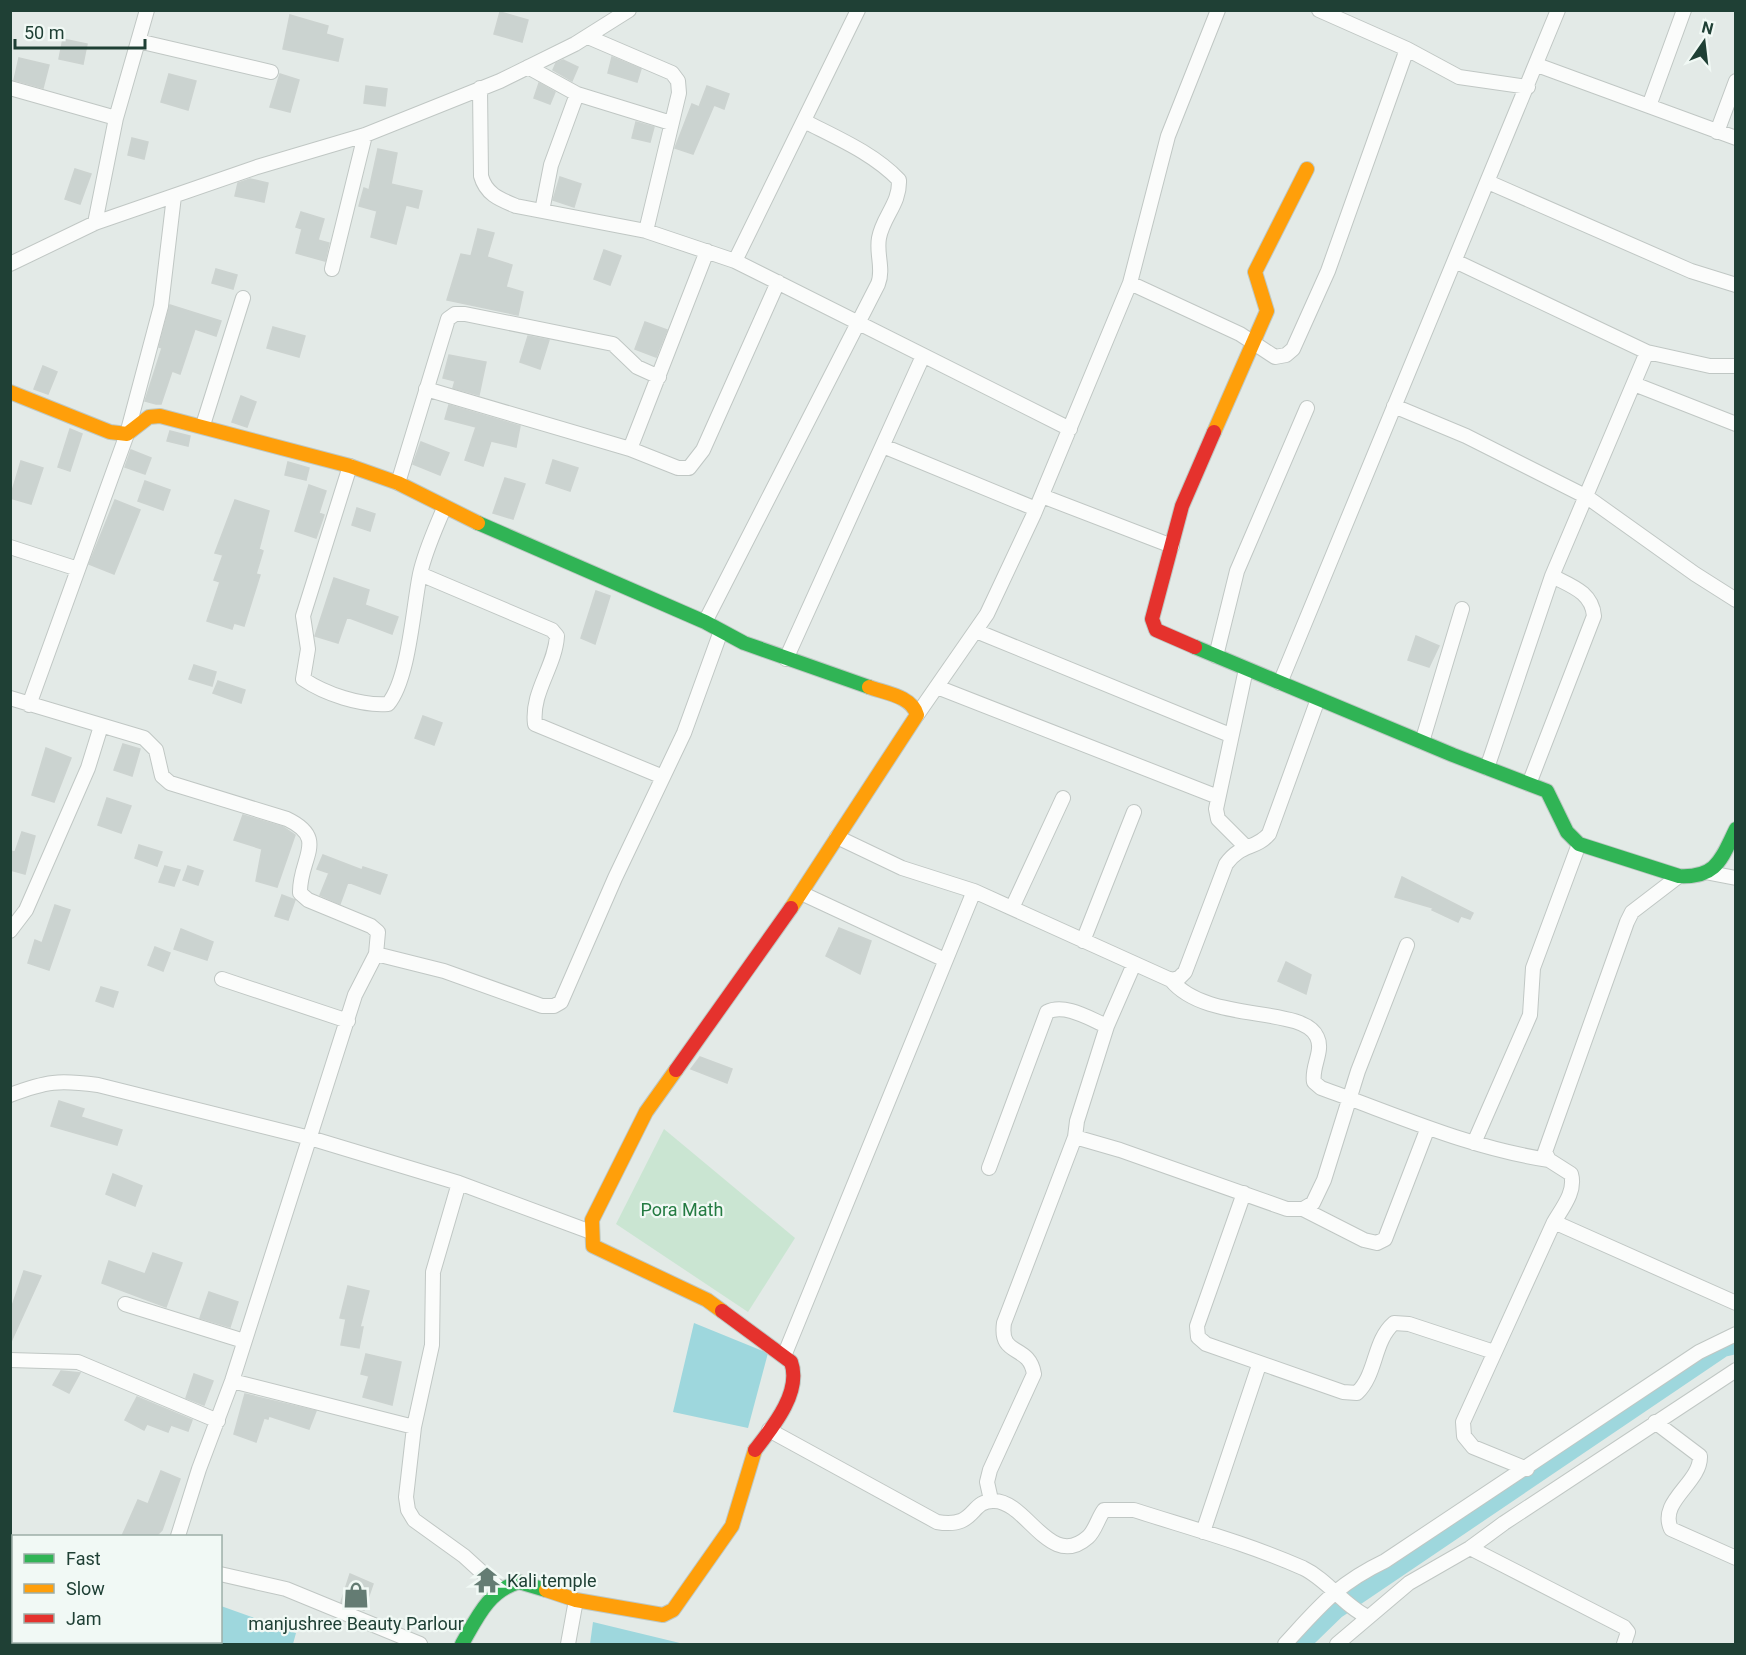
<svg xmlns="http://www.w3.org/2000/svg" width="1746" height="1655" viewBox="0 0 1746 1655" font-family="Roboto,sans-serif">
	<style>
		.green { fill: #cae5d2 }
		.water { fill: #9ed7dd }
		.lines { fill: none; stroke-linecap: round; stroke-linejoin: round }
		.canal { stroke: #9ed7dd; stroke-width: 18 }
		.building { fill: #cbd3d0; stroke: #ccd3d0; stroke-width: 1.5 }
		.street-casing { stroke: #c0c7c4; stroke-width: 16 }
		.fast-casing { stroke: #bec8c4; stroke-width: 16 }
		.slow-casing { stroke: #bec8c4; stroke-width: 16 }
		.jam-casing { stroke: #bec8c4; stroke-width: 16 }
		.street { stroke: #fbfcfb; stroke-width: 14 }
		.fast { stroke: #30b455; stroke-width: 14 }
		.slow { stroke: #ff9f0a; stroke-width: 14 }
		.jam { stroke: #e5322d; stroke-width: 14 }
		.labels { text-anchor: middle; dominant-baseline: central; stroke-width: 4.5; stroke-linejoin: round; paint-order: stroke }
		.park-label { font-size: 18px; fill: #247b42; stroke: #f1f9f5 }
		.poi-label { font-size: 18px; fill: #1f4035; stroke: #f1f9f5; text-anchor: start }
	</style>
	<rect width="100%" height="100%" fill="#e3eae7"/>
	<!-- green -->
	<path class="green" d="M664 1129 795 1238 748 1312 616 1224Z"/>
	<!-- water -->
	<path class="water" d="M694 1323 768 1353 748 1428 673 1412Z
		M221 1606 296 1633 293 1644H200L201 1642H220Z
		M593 1622 684 1644H590Z"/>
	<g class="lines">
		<!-- canal -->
		<path class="canal" d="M1301 1644 1336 1610 1723 1348 1736 1345"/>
	</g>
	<!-- building -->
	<path class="building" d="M500 12 528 20 522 42 494 34Z
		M290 15 328 26 326 34 343 39 338 61 283 49Z
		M63 39 87 44 83 64 59 59Z
		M612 57 641 69 637 82 608 73Z
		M19 58 49 65 43 88 14 80Z
		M563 60 578 67 572 81 553 70 556 63Z
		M169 74 196 81 188 110 161 102Z
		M280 74 299 80 290 112 270 107Z
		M539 83 555 92 550 104 534 98Z
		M366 86 387 89 385 106 364 103Z
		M707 86 729 94 724 109 714 105 693 154 675 148 692 104 699 107Z
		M636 122 654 127 650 142 632 138Z
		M132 138 148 142 144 159 128 155Z
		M378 149 397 153 391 184 422 191 418 208 406 205 396 244 371 237 377 211 359 206 364 188 369 190Z
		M75 169 91 174 80 204 65 199Z
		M560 177 581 184 574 207 553 200Z
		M250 179 268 183 264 202 235 196 238 183Z
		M301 212 324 219 318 240 329 243 325 261 296 253 302 229 296 227Z
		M478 229 494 233 487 257 512 265 506 287 523 292 518 315 447 300 461 254 471 256Z
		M604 250 621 256 610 285 594 279Z
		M216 269 237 275 233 289 212 283Z
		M170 305 221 321 216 336 195 329 180 374 172 371 161 404H156L145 401 162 348 159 347Z
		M645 322 667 330 656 357 635 349Z
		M273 327 305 336 299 357 267 348Z
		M528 336 549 340 540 369 520 362Z
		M449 355 486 362 479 395 453 388 455 381 443 378Z
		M43 366 57 372 48 394 34 389Z
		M241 396 256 402 247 427 232 422Z
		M449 405 520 426 516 447 491 441 483 466 465 460 476 427 445 419Z
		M70 429 82 434 70 471 58 467Z
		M170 431 190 436 188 446 167 441Z
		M421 442 449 453 440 475 413 464Z
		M131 450 151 458 145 474 125 467Z
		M553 460 578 468 570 491 546 483Z
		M21 461 43 468 31 504 10 498Z
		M288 462 309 468 306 480 285 475Z
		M505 478 525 484 513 519 493 513Z
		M145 481 170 490 163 510 138 501Z
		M309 485 326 491 319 513 324 515 316 538 295 531Z
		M115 500 140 510 114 574 89 564Z
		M235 500 269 511 259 549 263 551 256 574 260 575 244 626 234 623 232 629 207 621 220 582 214 580 223 555 215 553Z
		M357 508 375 514 370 531 352 525Z
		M334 578 369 590 365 605 398 617 392 634 347 617 338 643 315 636Z
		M596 591 610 596 595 644 581 638Z
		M1416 636 1439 646 1429 667 1408 660Z
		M194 665 216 672 212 686 189 679Z
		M218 681 245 690 241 703 213 693Z
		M423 716 442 723 434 745 415 738Z
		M123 744 140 749 132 776 114 770Z
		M46 748 71 758 54 802 32 795Z
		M107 798 131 806 121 833 98 825Z
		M243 815 283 827 295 835 277 887 256 881 262 849 234 840Z
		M22 832 35 836 25 874 10 870V851L15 852Z
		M139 845 162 852 157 866 135 858Z
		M323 855 362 870 363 867 387 875 380 894 348 882 340 904 320 895 329 873 317 869Z
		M165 866 180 870 174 886 159 882Z
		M188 866 203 871 198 885 183 880Z
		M1402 877 1473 913 1470 919 1461 916 1458 922 1432 910 1433 908 1395 897Z
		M282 895 295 900 288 920 275 916Z
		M55 905 70 910 49 970 28 963 35 940 42 943Z
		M839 928 871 941 860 974 826 956Z
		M181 929 213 942 207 960 174 949Z
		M155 947 170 953 163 971 148 965Z
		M1286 962 1311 975 1306 994 1278 981Z
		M101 987 118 992 113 1007 96 1001Z
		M700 1057 732 1069 727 1083 691 1069Z
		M59 1101 84 1109 81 1117 122 1130 117 1145 51 1126Z
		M113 1174 142 1186 135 1206 106 1194Z
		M153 1253 182 1263 166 1307 102 1283 109 1261 145 1274Z
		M24 1271 41 1276 10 1344V1312Z
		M348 1286 369 1291 360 1327H363L359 1348 341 1345 346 1319 340 1318Z
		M209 1292 238 1302 230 1327 200 1318Z
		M366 1354 401 1362 392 1405 363 1397 369 1376 361 1374Z
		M61 1371 80 1373 69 1393 53 1385Z
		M194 1374 213 1381 204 1405 186 1398Z
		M245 1394 316 1411 309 1429 269 1416 268 1419 264 1418 256 1442 234 1434Z
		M137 1397 192 1420 188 1431 171 1425 168 1432 147 1424 144 1430 125 1420Z
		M161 1471 180 1479 162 1530 156 1536H122L138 1500 148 1504Z
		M350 1574 373 1584 364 1610 341 1602Z"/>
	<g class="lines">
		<!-- street casing -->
		<g class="street-casing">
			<path id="street" d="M1319 10 1407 49 1459 77 1528 87
				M588 37 672 73 678 81 679 93 646 231
				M138 41 271 72
				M1537 65 1736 138
				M528 67 577 94 671 123
				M10 88 116 118
				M480 88 481 176C486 194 499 199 516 206L646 231 735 261 1070 429
				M1649 106 1684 10
				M1717 132 1736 81
				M1488 182 1691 271 1736 285
				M542 211 551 165 577 94
				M95 223 116 118 147 10
				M735 261 858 10
				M1455 261 1647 352 1710 366H1736
				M10 264 95 223 257 167 365 135 500 81 575 44 629 10
				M332 269 365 135
				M1130 283 1240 334 1275 357 1286 355 1293 349 1328 271 1407 49
				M1634 384 1736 424
				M426 389 630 449 678 468H689L703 450 778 282
				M1394 406 1466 436 1587 497 1695 574 1736 600
				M203 425 243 298
				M883 446 1036 509
				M630 449 707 251
				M350 466 303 616 308 649 303 679C325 694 361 706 388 704 409 679 413 608 420 574 425 551 435 530 444 508
				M398 483 448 319 455 314H465L613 344 637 367 659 377
				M1042 496 1172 546
				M10 547 78 569
				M420 574 552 630 557 636C555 667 531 692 535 724L663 777
				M705 622 878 284C884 269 876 254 879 238 883 216 900 204 899 180 873 153 837 138 804 121
				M976 631 1230 735
				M1216 656 1237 571 1307 408
				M786 659 923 356
				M1280 683 1558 10
				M937 687 1218 797
				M10 698 144 738 156 750 162 776 170 783 287 819C329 839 299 858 300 893L308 900 371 926 378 932 376 954 355 995 232 1381 199 1469 178 1536
				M29 705 127 434 161 306 174 196
				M917 715 987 614 1034 514 1130 283 1168 136 1218 10
				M1422 742 1462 609
				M1487 768 1552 576 1647 352
				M1529 784 1594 616C1592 592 1571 586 1552 576
				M837 837 902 868 974 891 1171 980 1179 978 1185 972 1226 864C1241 843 1255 850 1269 834L1318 699
				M1246 847 1218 819 1216 809 1246 669
				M1710 873 1736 878
				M801 893 945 960
				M1012 908 1063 798
				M10 931 26 910 88 768 101 726
				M1083 941 1134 812
				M376 954 444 971 542 1006H554L561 1002 615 878 684 733 721 631
				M222 979 348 1021
				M1171 980C1207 1024 1303 1005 1317 1037 1324 1051 1311 1067 1314 1082L1321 1088C1397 1115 1469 1148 1549 1160
				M10 1095C47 1081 59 1080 98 1085L310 1138 459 1183 591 1232
				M1075 1137 1120 1150 1287 1209H1303L1313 1203 1324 1180 1358 1071 1407 945
				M1474 1143 1530 1015 1533 968 1579 844
				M989 1168 1047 1012C1065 1003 1090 1019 1107 1026
				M459 1183 433 1272 432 1345 414 1427 406 1497 408 1510 414 1520 464 1556 499 1588
				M1244 1193 1197 1326 1198 1337 1206 1344 1343 1392 1357 1393C1377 1374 1373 1341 1394 1323L1409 1324 1494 1352
				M1303 1209 1364 1240 1377 1243 1385 1239 1427 1130
				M1554 1222 1736 1303
				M125 1304 244 1341
				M784 1356 974 891
				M10 1360 78 1362 218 1421
				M232 1381 414 1427
				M1655 1422 1700 1456C1701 1483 1658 1501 1671 1529L1736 1558
				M769 1430 937 1522C977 1529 969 1500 994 1501 1027 1501 1050 1571 1088 1537 1095 1531 1098 1518 1104 1510H1134C1190 1528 1249 1544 1303 1568 1328 1580 1344 1606 1368 1617
				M1527 1469 1473 1447 1464 1436 1463 1422 1554 1222C1563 1207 1576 1191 1571 1174L1549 1160 1545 1152 1627 922 1632 912 1679 876
				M991 1500 987 1482 990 1470 1034 1374C1029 1343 999 1358 1004 1323L1075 1137 1077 1121 1107 1026 1134 964
				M1203 1532 1259 1365
				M1470 1548 1624 1627 1628 1632 1624 1644
				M220 1574 286 1589 420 1644
				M10 1621 14 1622
				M76 1642 85 1644
				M122 1644 126 1642
				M568 1644 576 1600
				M1285 1644C1320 1606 1337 1584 1385 1561L1699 1352 1736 1334
				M1337 1644 1409 1583 1470 1548 1504 1523 1736 1370"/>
		</g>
		<!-- fast casing -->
		<g class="fast-casing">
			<path id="fast" d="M478 523 705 622 744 643 869 687
				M1195 647 1453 755 1547 791 1567 832 1579 844 1679 876C1717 878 1721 859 1736 829
				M462 1644C477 1618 488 1591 519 1582L546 1590"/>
		</g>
		<!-- slow casing -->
		<g class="slow-casing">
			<path id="slow" d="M10 392 110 432 127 434 149 417 160 416 350 466 398 483 478 523
				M1214 432 1267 311 1255 272 1307 169
				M791 908 917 715C912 696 885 693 869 687
				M676 1070 646 1112 592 1220 593 1246 707 1300 722 1311
				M546 1590 576 1600 663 1615 673 1610 732 1526 755 1450"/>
		</g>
		<!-- jam casing -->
		<g class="jam-casing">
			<path id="jam" d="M1195 647 1156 630 1152 619 1182 506 1214 432
				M676 1070 791 908
				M722 1311 791 1362C802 1392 772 1428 755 1450"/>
		</g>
		<!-- street -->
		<use href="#street" class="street"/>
		<!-- fast -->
		<use href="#fast" class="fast"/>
		<!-- slow -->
		<use href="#slow" class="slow"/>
		<!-- jam -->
		<use href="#jam" class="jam"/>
	</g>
	<!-- icons -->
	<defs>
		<g id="temple-bare" transform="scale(2.07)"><path d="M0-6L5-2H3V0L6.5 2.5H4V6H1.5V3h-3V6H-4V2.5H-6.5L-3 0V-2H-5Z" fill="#647c73" stroke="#f1f9f5" stroke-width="2.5" paint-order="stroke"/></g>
		<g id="shop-bare" transform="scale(2.07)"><path d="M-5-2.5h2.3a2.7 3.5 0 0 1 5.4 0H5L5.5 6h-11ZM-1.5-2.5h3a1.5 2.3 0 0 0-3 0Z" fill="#647c73" stroke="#f1f9f5" stroke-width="2.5" paint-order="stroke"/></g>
	</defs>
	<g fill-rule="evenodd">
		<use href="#temple-bare" x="487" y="1580"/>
		<use href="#shop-bare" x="356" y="1595"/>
	</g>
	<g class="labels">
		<!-- park labels -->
		<g class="park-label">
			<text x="682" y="1209">Pora Math</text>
		</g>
		<!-- poi labels -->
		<g class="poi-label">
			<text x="507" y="1580">Kali temple</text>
			<text x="356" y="1623" text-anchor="middle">manjushree Beauty Parlour</text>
		</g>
	</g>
	<!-- border -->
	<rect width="1746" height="1655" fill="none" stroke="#1f4035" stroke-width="24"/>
	<!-- legend -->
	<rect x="12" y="1535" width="210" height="108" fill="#f1f9f5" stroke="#9dafa8" stroke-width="1.5"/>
	<rect x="24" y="1554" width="30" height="9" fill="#30b455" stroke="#9dafa8" stroke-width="1.5"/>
	<text x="66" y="1565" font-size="18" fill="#1f4035">Fast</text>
	<rect x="24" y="1584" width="30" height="9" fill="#ff9f0a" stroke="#9dafa8" stroke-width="1.5"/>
	<text x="66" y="1595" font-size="18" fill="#1f4035">Slow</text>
	<rect x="24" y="1614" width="30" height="9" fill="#e5322d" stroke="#9dafa8" stroke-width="1.5"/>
	<text x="66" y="1625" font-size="18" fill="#1f4035">Jam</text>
	<!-- north arrow -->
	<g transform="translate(1704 42) rotate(14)" stroke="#f1f9f5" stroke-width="4.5" paint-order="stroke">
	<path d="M0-4.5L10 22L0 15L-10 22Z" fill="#1f4035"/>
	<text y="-9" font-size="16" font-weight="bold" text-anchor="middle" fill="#1f4035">N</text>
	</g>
	<!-- scale -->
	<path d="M15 39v9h130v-9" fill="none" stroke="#1f4035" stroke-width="3"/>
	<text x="24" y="39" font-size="18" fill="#1f4035" stroke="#f1f9f5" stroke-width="4.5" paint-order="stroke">50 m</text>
</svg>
